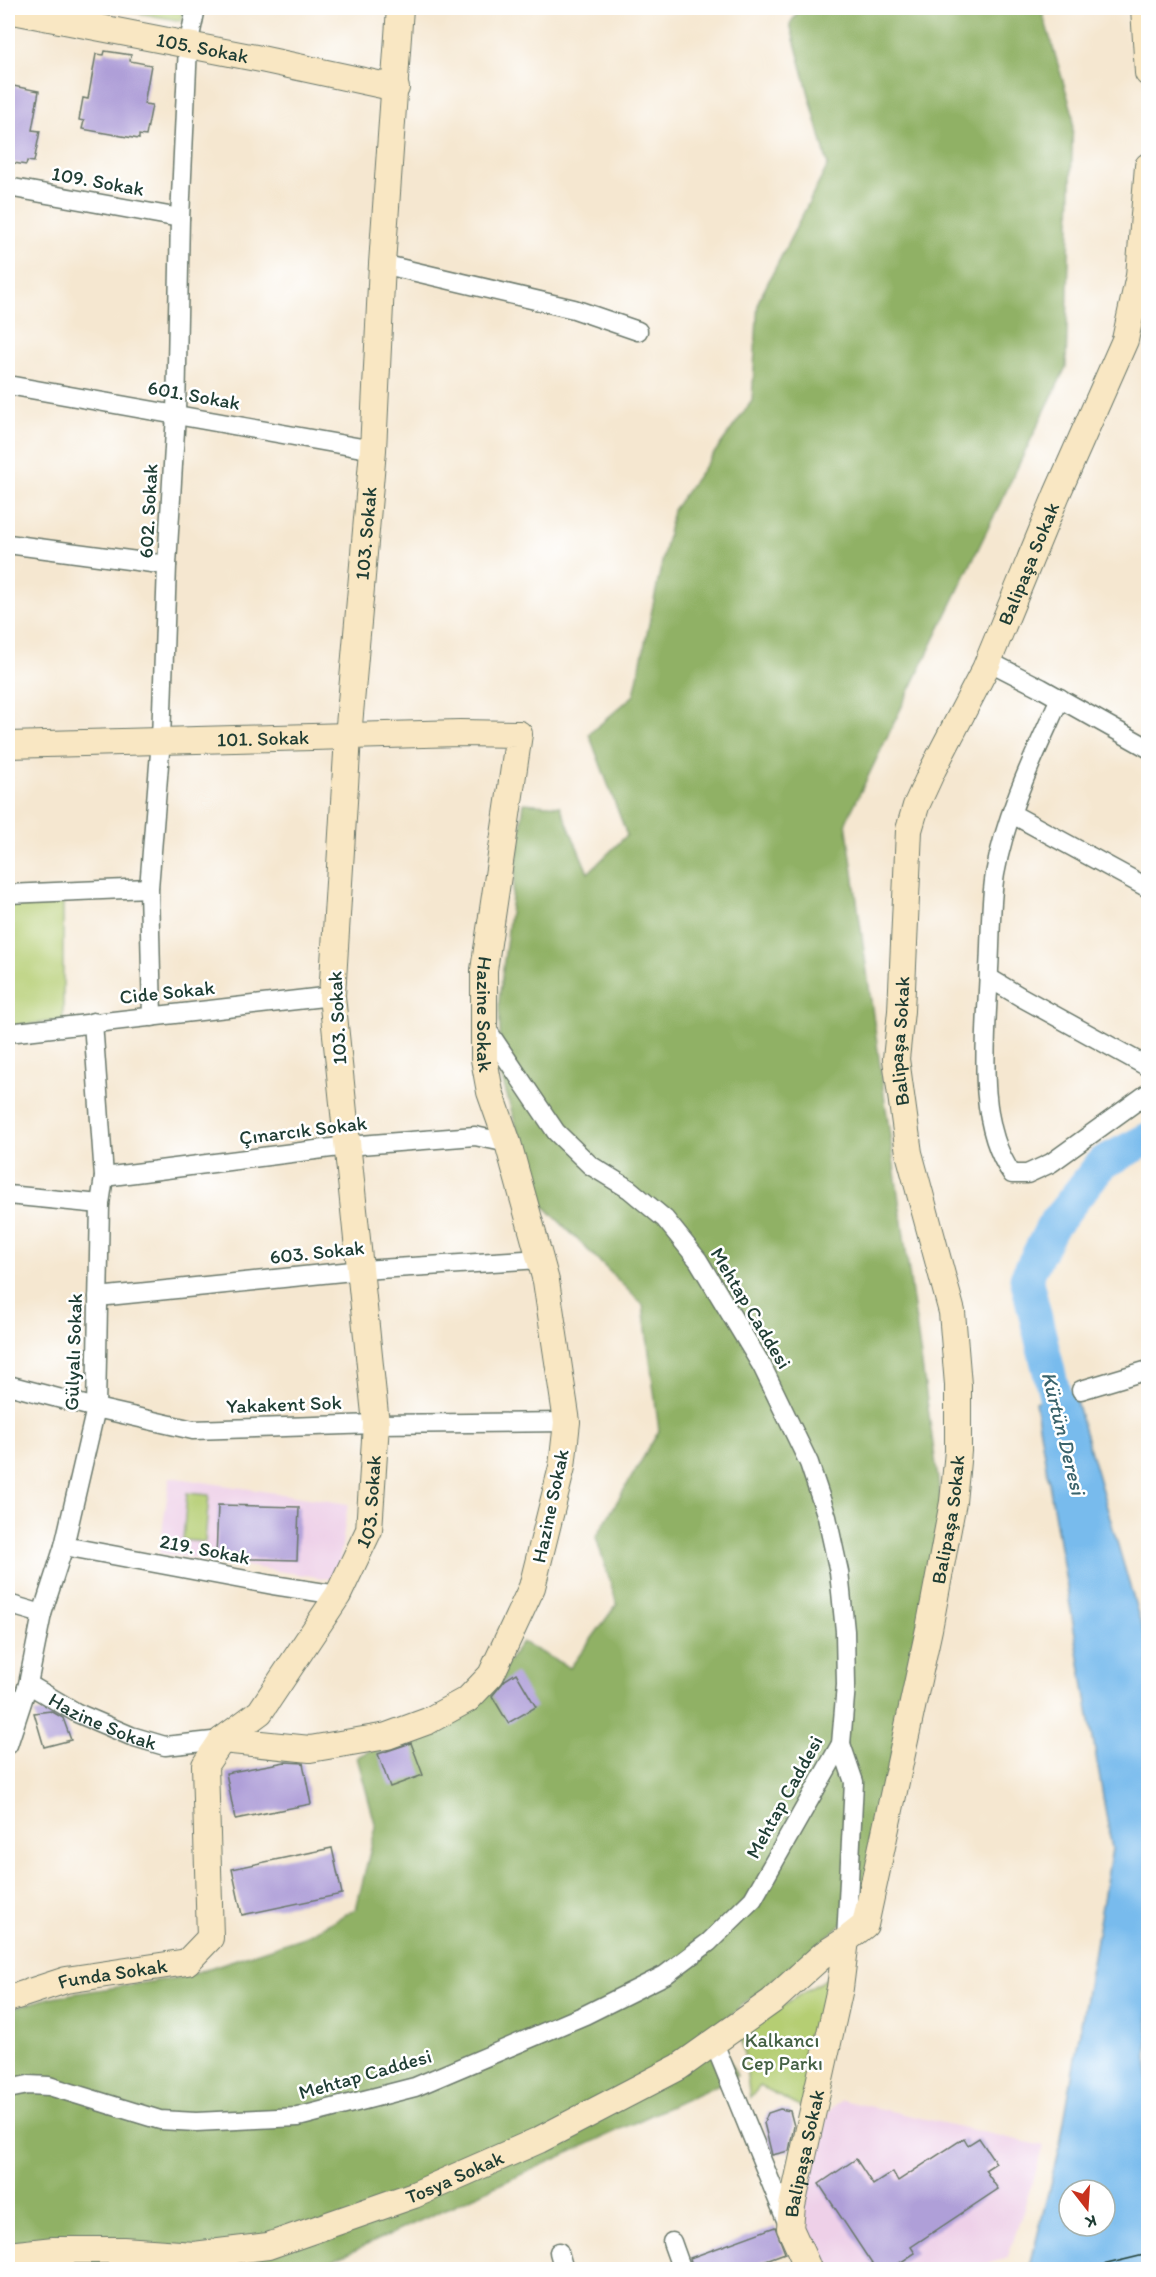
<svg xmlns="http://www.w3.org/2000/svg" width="1156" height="2277" viewBox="0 0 1156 2277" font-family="Itim,sans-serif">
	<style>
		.built { fill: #eed0e8 }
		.green { fill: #b5ce73; stroke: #6a8654; stroke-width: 1.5 }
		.forest { fill: #90b165; stroke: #58774c; stroke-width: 1.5 }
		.water { fill: #78bbed; stroke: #4c7c90; stroke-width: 1.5; fill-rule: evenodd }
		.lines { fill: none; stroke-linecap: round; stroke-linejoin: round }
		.river { stroke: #78bbed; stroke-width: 33 }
		.building { fill: #af9fd8 }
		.street-casing { stroke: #6a786b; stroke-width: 21 }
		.secondary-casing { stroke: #6a786b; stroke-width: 28 }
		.street { stroke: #fff; stroke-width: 18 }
		.secondary { stroke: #f9e7c3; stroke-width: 26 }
		.tram { stroke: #1f3d34; stroke-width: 1.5 }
		.labels { text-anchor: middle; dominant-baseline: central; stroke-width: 5; stroke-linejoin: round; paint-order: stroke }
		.street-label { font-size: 20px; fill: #1f3d34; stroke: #fff }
		.park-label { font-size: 20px; fill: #446144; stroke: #fff }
		.water-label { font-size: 21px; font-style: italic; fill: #3a636c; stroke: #fff }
	</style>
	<rect width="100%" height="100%" fill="#fff"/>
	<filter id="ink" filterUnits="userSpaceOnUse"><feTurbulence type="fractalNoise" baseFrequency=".0167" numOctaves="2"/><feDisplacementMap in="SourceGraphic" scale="12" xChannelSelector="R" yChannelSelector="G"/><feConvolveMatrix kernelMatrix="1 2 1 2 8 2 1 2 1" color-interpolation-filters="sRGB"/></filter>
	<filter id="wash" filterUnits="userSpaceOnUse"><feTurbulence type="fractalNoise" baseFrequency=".008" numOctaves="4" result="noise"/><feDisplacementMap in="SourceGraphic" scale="24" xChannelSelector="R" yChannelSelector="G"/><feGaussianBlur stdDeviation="1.35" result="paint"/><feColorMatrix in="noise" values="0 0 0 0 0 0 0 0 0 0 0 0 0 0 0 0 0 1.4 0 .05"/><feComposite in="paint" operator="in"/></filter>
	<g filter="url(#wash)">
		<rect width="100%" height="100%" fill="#f5e7d0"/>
		<!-- built -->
		<path class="built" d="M170 1477 348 1504 337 1580 159 1553Z
			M842 2100 1044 2146 1008 2257 973 2269H829L799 2212 820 2119Z"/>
		<!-- green -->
		<path class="green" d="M113 8H184L181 21Z
			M63 900V1020L8 1027V905Z
			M187 1493 209 1495 205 1542 183 1540Z
			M835 1973 808 2111 760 2086 750 2098 741 2031Z"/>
		<!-- forest -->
		<path class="forest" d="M800 8H1041L1073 114 1066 367 846 822 942 1508 861 1909 713 2029 737 2076 314 2269 8 2270V2010L52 1997 182 1977 304 1937 356 1909 376 1827 357 1757 483 1697 522 1642 570 1668 617 1604 596 1537 659 1431 643 1305 539 1201 501 1076 499 1000 524 803 560 806 588 873 627 835 589 734 634 695 673 510 752 401 758 302 828 165 790 24Z"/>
		<!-- water -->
		<path class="water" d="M1073 1391 1148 1648V2269L1029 2270 1060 2144 1112 1849 1035 1402ZM1069 2190H1105V2226H1069Z"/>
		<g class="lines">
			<!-- river -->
			<path class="river" d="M1066 1441 1026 1278 1052 1227 1102 1163 1148 1139"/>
		</g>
		<g id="blocks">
			<!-- building -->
			<path class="building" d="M105 51 131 55 130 61 151 65 144 104 152 105 146 136 139 135V139L82 129 84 121 79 120 83 98 88 99 96 54 104 55Z
				M8 85 39 91 32 130 40 131 34 162 27 161 26 165 8 162Z
				M218 1505 299 1507 297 1560 216 1558Z
				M516 1673 536 1707 508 1723 492 1696 505 1680Z
				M51 1711 63 1718 71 1740 44 1747 34 1713Z
				M411 1743 423 1775 390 1787 378 1754Z
				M285 1762 303 1763 311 1804 235 1819 226 1773Z
				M332 1848 342 1894 242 1915 232 1869Z
				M780 2109 790 2111 794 2126 789 2151 772 2155 764 2123 768 2113Z
				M964 2138 968 2145 979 2138 996 2163 985 2170 998 2189 911 2247 915 2253 889 2270H876L819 2184 856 2159 873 2185 893 2172 898 2181Z
				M775 2227 785 2253 739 2270H693L690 2258Z"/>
		</g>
	</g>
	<g filter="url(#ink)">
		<use href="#blocks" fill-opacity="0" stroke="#6a786b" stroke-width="1.5"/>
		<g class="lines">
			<!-- street casing -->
			<g class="street-casing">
				<g id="street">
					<path d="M8 187 180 218"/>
					<path d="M382 264 574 309 638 331"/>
					<path d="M8 385 373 450"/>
					<path d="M8 544 167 565"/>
					<path d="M988 661 1041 688 1148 748"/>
					<path d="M1060 698C1035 754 1006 812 995 874 990 904 991 938 989 969 987 1032 974 1121 1012 1174H1027L1051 1163 1148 1093"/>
					<path d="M1012 814 1148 888"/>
					<path d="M8 894 149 888"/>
					<path d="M989 978 1021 997 1148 1067"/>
					<path d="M152 1017 149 888 161 740 167 565 176 414 180 218 188 46 196 8"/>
					<path d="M8 1033 332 996"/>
					<path d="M104 1177 347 1146 475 1136 508 1143"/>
					<path d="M8 1195 100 1204"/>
					<path d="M98 1297 362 1270 540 1259"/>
					<path d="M8 1385 96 1408 193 1430 376 1424 567 1422"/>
					<path d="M1081 1390 1148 1370"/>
					<path d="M64 1546 273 1585 338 1595"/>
					<path d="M8 1604 42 1614"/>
					<path id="s1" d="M28 1684 77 1713 131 1736 165 1746 222 1740"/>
					<path d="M841 1744 854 1782 846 1940"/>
					<path d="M8 1745 28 1684 42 1614 64 1546 96 1408 100 1204 104 1177 93 1022"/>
					<path d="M714 2043 789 2227"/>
					<path d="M8 2089 28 2085 49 2086 160 2120 196 2122 298 2117 415 2087 585 2015 665 1975 709 1942 753 1899 841 1744 846 1685 845 1631 839 1572 827 1517 809 1463 762 1366 698 1260 665 1219 629 1189 590 1165 556 1132 484 1025"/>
					<path d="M672 2242 682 2270"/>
					<path d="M559 2252 564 2270"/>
				</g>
			</g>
			<!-- secondary casing -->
			<g class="secondary-casing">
				<g id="secondary">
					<path d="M1144 8 1148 73"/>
					<path id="s2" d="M8 10 261 59 396 88"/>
					<path id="s3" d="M8 745 460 733 519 734 484 970V1059L490 1092 508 1143 546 1281 567 1422 562 1467 532 1587 491 1675 468 1699 428 1721 387 1736 310 1749 222 1740"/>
					<path id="s4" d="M8 1999 66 1980 187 1962 210 1938 205 1765 222 1740 260 1712 338 1595 369 1530 376 1424 332 996 348 737 373 450 382 264 400 8"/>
					<path id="s5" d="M8 2255 54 2250H123L194 2255 268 2246 414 2195 539 2140 679 2067 772 2001 824 1954 846 1940"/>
					<path id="s6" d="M809 2270 790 2228 792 2206 840 1988 846 1940 865 1925 929 1629 953 1502 958 1451V1385L952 1312 909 1153 896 1059 901 1011 909 830 916 806 933 769 985 669 1057 494 1125 340 1139 276 1148 166"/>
				</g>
			</g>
			<!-- street -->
			<use href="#street" class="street"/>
			<!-- secondary -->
			<use href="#secondary" class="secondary"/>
			<!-- tram -->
			<path class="tram" d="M1082 2270 1148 2254"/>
		</g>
	</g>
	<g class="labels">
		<!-- street labels -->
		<g class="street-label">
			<text stroke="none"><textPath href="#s2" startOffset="198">105. Sokak</textPath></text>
			<text transform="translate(98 181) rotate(10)">109. Sokak</text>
			<text transform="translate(194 395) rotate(10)">601. Sokak</text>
			<text transform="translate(148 511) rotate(-87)">602. Sokak</text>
			<text stroke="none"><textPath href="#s4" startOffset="1680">103. Sokak</textPath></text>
			<text stroke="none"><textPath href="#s6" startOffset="1768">Balipaşa Sokak</textPath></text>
			<text stroke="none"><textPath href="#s3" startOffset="255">101. Sokak</textPath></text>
			<text transform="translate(167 992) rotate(-6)">Cide Sokak</text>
			<text stroke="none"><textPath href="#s3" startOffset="794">Hazine Sokak</textPath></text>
			<text transform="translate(337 1018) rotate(-93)">103. Sokak</text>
			<text stroke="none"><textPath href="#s6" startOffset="1264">Balipaşa Sokak</textPath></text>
			<text transform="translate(303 1130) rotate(-7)">Çınarcık Sokak</text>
			<text transform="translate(317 1252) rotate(-6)">603. Sokak</text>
			<text transform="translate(751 1308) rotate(59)">Mehtap Caddesi</text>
			<text transform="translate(73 1352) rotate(-88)">Gülyalı Sokak</text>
			<text transform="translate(284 1404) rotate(-2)">Yakakent Sok</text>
			<text stroke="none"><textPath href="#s4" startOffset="708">103. Sokak</textPath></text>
			<text transform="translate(550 1506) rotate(-78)">Hazine Sokak</text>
			<text stroke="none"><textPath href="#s6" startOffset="778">Balipaşa Sokak</textPath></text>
			<text transform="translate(205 1549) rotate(11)">219. Sokak</text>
			<text stroke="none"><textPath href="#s1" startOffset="84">Hazine Sokak</textPath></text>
			<text transform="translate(784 1797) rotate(-61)">Mehtap Caddesi</text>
			<text stroke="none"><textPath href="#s4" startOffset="108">Funda Sokak</textPath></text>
			<text transform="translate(365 2074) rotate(-16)">Mehtap Caddesi</text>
			<text stroke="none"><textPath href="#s6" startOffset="122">Balipaşa Sokak</textPath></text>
			<text stroke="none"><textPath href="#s5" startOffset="460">Tosya Sokak</textPath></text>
		</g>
		<!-- park labels -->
		<g class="park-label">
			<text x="782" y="2040">Kalkancı<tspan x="782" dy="23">Cep Parkı</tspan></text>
		</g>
		<!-- water labels -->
		<g class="water-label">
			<text transform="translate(1064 1433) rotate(76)">Kürtün Deresi</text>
		</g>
	</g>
	<!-- margin -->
	<rect width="1156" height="2277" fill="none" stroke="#fff" stroke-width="30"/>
	<!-- north arrow -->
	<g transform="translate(1087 2208) rotate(163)"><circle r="28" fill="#ffffff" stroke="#a5b1ae" stroke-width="1.5"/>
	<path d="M0-4.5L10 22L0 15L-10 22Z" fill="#c8321e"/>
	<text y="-9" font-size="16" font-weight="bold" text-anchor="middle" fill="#1f3d34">K</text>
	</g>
</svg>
